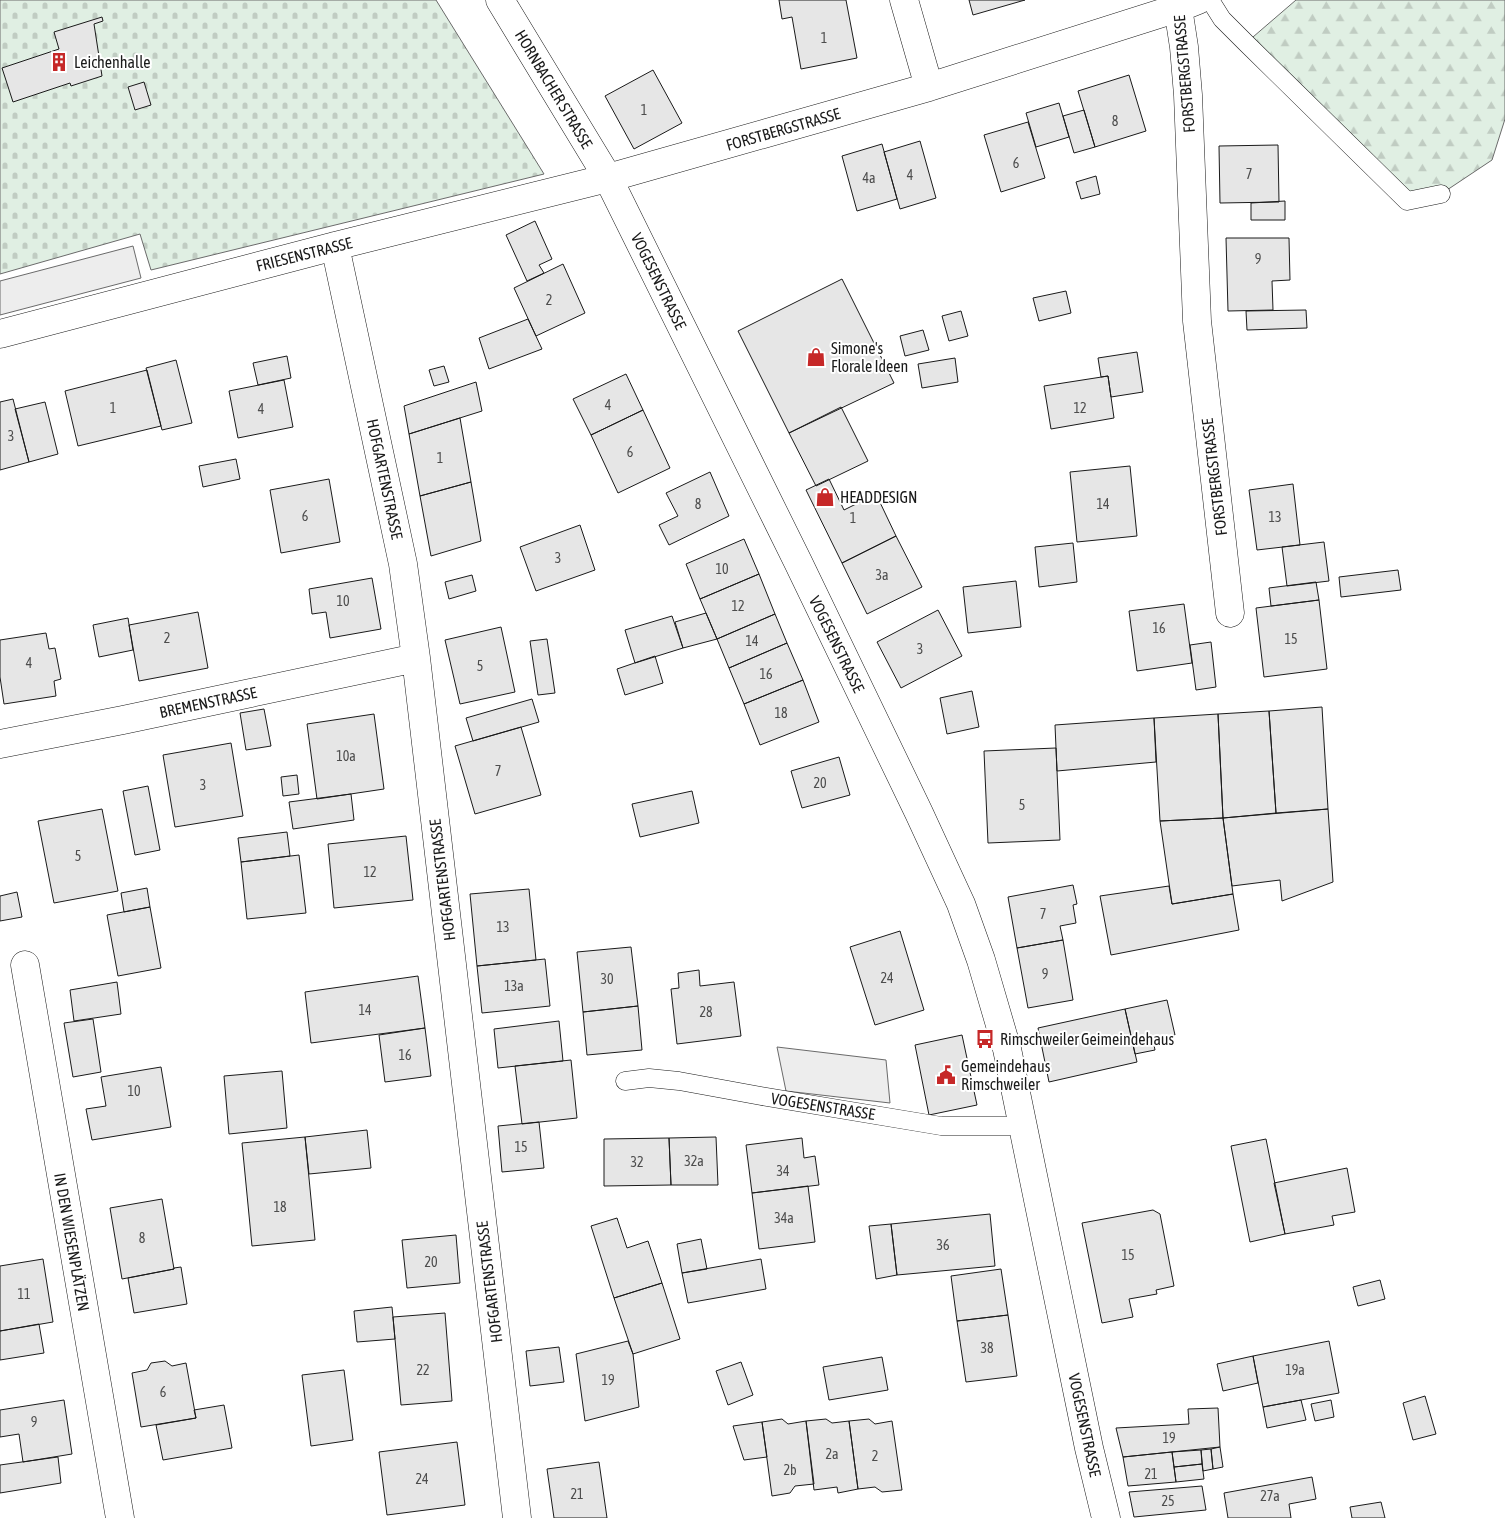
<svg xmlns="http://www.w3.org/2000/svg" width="1505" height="1518" viewBox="0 0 1505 1518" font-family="'Asap Condensed',sans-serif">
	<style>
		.forest { fill: url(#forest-firs); stroke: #6a6a6a }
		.cemetery { fill: url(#cemetery-stones); stroke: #6a6a6a }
		.parking { fill: #ededed; stroke: #6a6a6a }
		.building { fill: #e6e6e6; stroke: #1a1a1a }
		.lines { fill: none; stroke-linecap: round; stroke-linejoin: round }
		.lane-casing { stroke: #1a1a1a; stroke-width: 19 }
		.street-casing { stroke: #1a1a1a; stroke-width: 29 }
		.primary-casing { stroke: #1a1a1a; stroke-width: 29 }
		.lane { stroke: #fff; stroke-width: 18 }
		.street { stroke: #fff; stroke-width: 28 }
		.primary { stroke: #fff; stroke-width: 28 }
		.labels { text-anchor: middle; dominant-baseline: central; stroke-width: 4; stroke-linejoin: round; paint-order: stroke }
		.number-label { font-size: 14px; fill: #4d4d4d }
		.poi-label { font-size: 16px; fill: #1a1a1a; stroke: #fff; text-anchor: start }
		.street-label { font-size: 16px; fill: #1a1a1a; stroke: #fff }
	</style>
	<defs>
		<pattern id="forest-firs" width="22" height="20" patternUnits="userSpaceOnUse" patternTransform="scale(1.25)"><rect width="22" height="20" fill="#e0efe3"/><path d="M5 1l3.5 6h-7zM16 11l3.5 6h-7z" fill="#c0ccc2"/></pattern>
		<pattern id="cemetery-stones" width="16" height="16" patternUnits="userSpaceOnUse" patternTransform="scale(1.25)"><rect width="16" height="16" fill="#e0efe3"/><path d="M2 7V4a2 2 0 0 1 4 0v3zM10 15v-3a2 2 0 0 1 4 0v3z" fill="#c0ccc2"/></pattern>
	</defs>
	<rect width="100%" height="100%" fill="#fff"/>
	<!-- forest -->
	<path class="forest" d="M1296 0H1505V119L1492 160 1441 194 1407 201 1246 43Z"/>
	<!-- cemetery -->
	<path class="cemetery" d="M0 0H436L544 174 151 270 140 234 0 274Z"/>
	<!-- parking -->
	<path class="parking" d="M133 246 141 278 0 315V281Z
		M777 1047 886 1060 890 1103 786 1091Z"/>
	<!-- building -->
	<path class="building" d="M779 0H846L857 58 801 69 792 17 782 19Z
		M969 0H1025L973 15Z
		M102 17 103 21 94 24 102 76 71 86 70 83 13 102 2 68 59 49 54 32Z
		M653 70 682 123 634 149 605 96Z
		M1129 75 1146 131 1095 147 1078 91Z
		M144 82 151 105 135 110 128 87Z
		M1059 103 1069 137 1036 147 1026 113Z
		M1084 110 1095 147 1074 153 1063 116Z
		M1028 122 1045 178 1001 192 984 135Z
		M920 141 936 198 900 209 884 152Z
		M882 144 897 199 857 211 842 156Z
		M1278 145 1279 202 1220 203 1219 146Z
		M1096 176 1100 194 1081 199 1076 182Z
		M1285 201V220H1251V203Z
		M535 221 552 259 539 265 544 273 527 281 506 235Z
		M1226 238H1289L1290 280 1272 281 1273 310 1228 311Z
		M563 264 585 313 536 336 514 288Z
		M842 279 894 383 789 433 738 331Z
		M1066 291 1071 313 1039 321 1033 298Z
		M1306 310 1307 328 1247 330 1246 311Z
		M961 311 968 336 949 341 942 316Z
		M528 319 542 349 489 369 479 338Z
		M923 330 929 350 905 356 900 336Z
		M1137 352 1143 392 1111 397 1108 376 1101 377 1098 358Z
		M287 356 291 378 258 385 253 363Z
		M955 358 958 382 922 388 918 364Z
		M176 360 192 423 162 430 146 368Z
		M444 366 449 382 434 386 429 370Z
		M147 370 161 426 78 446 65 391Z
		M626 374 643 410 591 435 573 399Z
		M1108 376 1114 418 1051 429 1044 386Z
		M284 380 293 427 238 438 229 391Z
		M476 382 482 411 409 434 404 406Z
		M13 399 29 462 0 470V402Z
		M45 402 58 454 29 462 15 409Z
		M841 407 868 461 816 486 789 433Z
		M643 410 670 468 618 493 591 435Z
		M460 418 471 482 420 496 409 434Z
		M236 459 240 479 203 487 199 466Z
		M1130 466 1137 536 1077 542 1070 472Z
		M710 472 729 516 669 545 659 525 678 516 666 493Z
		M329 479 340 542 281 553 270 490Z
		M829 479 844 510 876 494 896 536 842 563 806 490Z
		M471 482 481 541 431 556 420 496Z
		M1293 484 1300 545 1257 550 1249 490Z
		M580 525 595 570 536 591 520 547Z
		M896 536 922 587 867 614 842 563Z
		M744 539 759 574 700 599 686 564Z
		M1324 542 1329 581 1287 586 1282 547Z
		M1073 543 1077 582 1039 587 1035 547Z
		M1398 570 1401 590 1341 597 1339 577Z
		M759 574 775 614 717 639 700 599Z
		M472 575 476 591 449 599 445 582Z
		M372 578 381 629 330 638 326 612 312 614 309 589Z
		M1016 581 1021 627 968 633 963 587Z
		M1316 582 1319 600 1271 606 1269 588Z
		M1319 600 1327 669 1264 677 1256 608Z
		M1184 604 1192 663 1137 671 1129 611Z
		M938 610 962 656 901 688 877 642Z
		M198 612 208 668 139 681 129 625Z
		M706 613 717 639 683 648 675 622Z
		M775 614 787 643 729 668 717 639Z
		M672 616 683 648 635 663 625 630Z
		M128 618 133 650 99 657 93 625Z
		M501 627 515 692 460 704 445 640Z
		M46 633 49 649 55 648 61 679 54 681 56 696 4 704 0 677V640Z
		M547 639 555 693 538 695 530 641Z
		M1211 642 1216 687 1196 690 1190 645Z
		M787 643 803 680 744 704 729 668Z
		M655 656 663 683 625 695 617 669Z
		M803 680 819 722 760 745 744 704Z
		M972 691 979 727 947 734 940 698Z
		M532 699 539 722 473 741 466 718Z
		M1322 707 1328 809 1276 813 1269 711Z
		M264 709 271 746 246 750 240 713Z
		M1269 711 1276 813 1223 818 1218 714Z
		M374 714 384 789 317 799 307 724Z
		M1218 714 1223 818 1160 821 1154 718Z
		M1154 718 1156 762 1057 771 1055 725Z
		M521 727 541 795 475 814 455 746Z
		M231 743 243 816 175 827 163 755Z
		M1056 748 1060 840 988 843 984 751Z
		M839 757 850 795 802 808 791 771Z
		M297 775 299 794 283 796 281 777Z
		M148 786 160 850 135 855 123 791Z
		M692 791 699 823 640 837 632 804Z
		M351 794 354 820 293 829 289 802Z
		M102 809 118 891 54 903 38 821Z
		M1328 809 1333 882 1282 901 1280 880 1232 886 1223 818Z
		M1223 818 1233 894 1172 904 1160 821Z
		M287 832 290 856 241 862 238 838Z
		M406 836 413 900 334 908 328 844Z
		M299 855 306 913 247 919 241 862Z
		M1073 885 1077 904 1073 905 1076 923 1060 926 1063 940 1017 948 1008 897Z
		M1169 886 1172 904 1233 894 1239 930 1111 955 1100 896Z
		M147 888 150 907 124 912 121 893Z
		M529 889 536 960 477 966 470 894Z
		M17 892 22 917 0 921V896Z
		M150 907 161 968 118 976 107 915Z
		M900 931 924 1010 875 1025 850 947Z
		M1063 940 1073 1000 1028 1008 1017 948Z
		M631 947 638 1006 583 1012 577 952Z
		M545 959 550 1006 482 1013 477 966Z
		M699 970 700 986 734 982 741 1036 677 1044 671 989 679 988 678 973Z
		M418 976 425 1028 311 1043 305 992Z
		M117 982 121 1014 74 1021 70 990Z
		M1167 1000 1175 1035 1153 1040 1155 1050 1135 1054 1125 1009Z
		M638 1006 642 1050 587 1055 583 1012Z
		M1125 1009 1137 1062 1049 1082 1038 1028Z
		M93 1019 101 1072 73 1077 64 1023Z
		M559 1021 563 1061 498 1068 494 1029Z
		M425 1028 431 1076 385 1082 379 1035Z
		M962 1035 977 1105 929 1115 915 1045Z
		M571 1060 577 1118 522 1124 515 1066Z
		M161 1067 171 1127 92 1140 86 1109 106 1106 101 1077Z
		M282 1071 287 1128 229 1134 224 1076Z
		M539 1122 544 1168 502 1172 498 1126Z
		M367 1130 371 1168 309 1174 305 1137Z
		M305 1137 315 1240 252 1246 242 1143Z
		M716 1137 718 1185H671L669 1138Z
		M669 1138 671 1185 604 1186V1139Z
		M802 1138 804 1158 815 1156 819 1185 752 1193 746 1145Z
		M1266 1139 1285 1234 1250 1242 1231 1146Z
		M1347 1168 1355 1212 1332 1216 1334 1225 1285 1234 1274 1183Z
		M808 1186 815 1242 759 1249 752 1193Z
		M162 1199 174 1269 122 1279 110 1208Z
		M1153 1210 1160 1214 1174 1286 1156 1290 1157 1294 1129 1299 1133 1317 1102 1323 1082 1223Z
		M990 1214 995 1266 897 1275 891 1224Z
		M617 1218 627 1248 648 1241 662 1283 614 1298 591 1226Z
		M891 1224 897 1275 876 1279 869 1226Z
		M456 1235 460 1283 407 1288 402 1240Z
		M701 1239 707 1269 682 1273 677 1244Z
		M43 1259 53 1322 0 1331V1266Z
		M761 1259 766 1289 688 1303 682 1273Z
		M181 1267 187 1304 134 1313 128 1278 174 1269V1268Z
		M1001 1269 1008 1315 957 1321 951 1276Z
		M1380 1280 1385 1299 1358 1306 1353 1287Z
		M662 1283 680 1339 633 1354 614 1298Z
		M392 1307 395 1339 357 1342 354 1311Z
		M445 1313 452 1401 401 1405 393 1317Z
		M1008 1315 1017 1376 966 1382 957 1321Z
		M39 1324 44 1353 0 1360V1331Z
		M628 1341 633 1354 639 1407 585 1421 576 1354Z
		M1329 1341 1339 1393 1263 1407 1253 1356Z
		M559 1347 564 1382 530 1386 526 1351Z
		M1253 1356 1258 1383 1223 1391 1217 1364Z
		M882 1357 888 1390 829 1400 823 1367Z
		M165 1361 172 1366 186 1363 196 1418 141 1427 132 1373 147 1370 151 1363Z
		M741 1362 753 1395 728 1405 716 1371Z
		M344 1370 353 1440 311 1446 302 1375Z
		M1425 1396 1436 1434 1413 1440 1403 1403Z
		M64 1400 72 1454 23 1462 19 1434 0 1437V1410Z
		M1301 1400 1306 1420 1267 1428 1263 1407Z
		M1331 1400 1334 1417 1315 1421 1311 1404Z
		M224 1405 232 1448 163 1460 156 1425 196 1418 194 1410Z
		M1218 1408 1220 1447 1123 1457 1116 1428 1189 1424 1188 1409Z
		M782 1419 788 1424 806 1421 814 1484 795 1486 790 1493 772 1496 762 1422Z
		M826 1419 832 1423 849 1421 858 1489 838 1493 837 1487 814 1490 806 1421Z
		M869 1419 875 1424 892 1421 902 1490 882 1492 875 1487 858 1489 849 1421Z
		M762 1422 767 1457 744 1460 733 1426Z
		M457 1442 465 1505 387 1515 379 1452Z
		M1220 1447 1223 1467 1213 1469 1211 1449Z
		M1211 1449 1213 1469 1203 1471 1201 1450Z
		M1201 1450 1202 1464 1174 1467 1172 1452Z
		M1172 1452 1176 1482 1128 1486 1123 1457Z
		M58 1457 61 1483 0 1493V1465Z
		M599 1462 607 1518H554L547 1469Z
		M1202 1464 1204 1479 1176 1482 1174 1467Z
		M1312 1477 1316 1499 1289 1504 1291 1518H1228L1224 1493Z
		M1202 1486 1206 1510 1134 1517 1129 1492Z
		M1381 1502 1385 1518H1352L1350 1507Z"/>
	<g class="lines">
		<!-- lane casing -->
		<g class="lane-casing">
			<path id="lane" d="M1210 0 1222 19 1246 43 1407 201 1441 194
				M625 1081 649 1078 679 1081 761 1096 941 1126H1022"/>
		</g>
		<!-- street casing -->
		<g class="street-casing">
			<path id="street" d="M904 0 929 87
				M1178 8 1184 47 1188 95 1197 321 1230 613
				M335 246 403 564 416 658 517 1518
				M0 334 335 246 608 178 929 87 1178 8 1198 0
				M0 744 123 720 416 658
				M25 965 120 1518"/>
		</g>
		<!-- primary casing -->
		<g class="primary-casing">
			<path id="primary" d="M500 0 608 178 798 562 919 813 961 904 981 960 1007 1049 1089 1448 1106 1518"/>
		</g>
		<!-- lane -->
		<use href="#lane" class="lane"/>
		<!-- street -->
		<use href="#street" class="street"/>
		<!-- primary -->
		<use href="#primary" class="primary"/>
	</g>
	<!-- icons -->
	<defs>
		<g id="building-bare" transform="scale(1.5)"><path d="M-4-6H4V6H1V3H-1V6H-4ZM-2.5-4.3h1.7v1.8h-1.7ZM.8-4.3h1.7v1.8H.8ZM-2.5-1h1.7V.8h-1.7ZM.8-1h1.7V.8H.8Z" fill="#c62828" stroke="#fff" stroke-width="2.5" paint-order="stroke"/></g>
		<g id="shop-bare" transform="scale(1.5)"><path d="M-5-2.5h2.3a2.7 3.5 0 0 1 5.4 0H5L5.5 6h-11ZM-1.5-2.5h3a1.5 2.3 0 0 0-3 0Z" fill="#c62828" stroke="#fff" stroke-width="2.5" paint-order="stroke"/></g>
		<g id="bus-bare" transform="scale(1.5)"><path d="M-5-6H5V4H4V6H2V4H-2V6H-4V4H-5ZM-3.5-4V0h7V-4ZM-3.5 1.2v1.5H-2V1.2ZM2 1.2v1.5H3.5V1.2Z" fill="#c62828" stroke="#fff" stroke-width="2.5" paint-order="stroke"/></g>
		<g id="civic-bare" transform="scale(1.5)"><path d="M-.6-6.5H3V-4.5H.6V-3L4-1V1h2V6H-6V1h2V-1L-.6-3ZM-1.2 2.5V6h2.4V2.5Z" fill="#c62828" stroke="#fff" stroke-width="2.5" paint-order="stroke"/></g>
	</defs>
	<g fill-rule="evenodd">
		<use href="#building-bare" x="59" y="62"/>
		<use href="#shop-bare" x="816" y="357"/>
		<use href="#shop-bare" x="825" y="497"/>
		<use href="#bus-bare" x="985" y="1039"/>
		<use href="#civic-bare" x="946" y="1075"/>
	</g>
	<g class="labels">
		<!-- number labels -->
		<g class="number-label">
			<text x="824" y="38">1</text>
			<text x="644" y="110">1</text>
			<text x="1115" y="121">8</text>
			<text x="1016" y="163">6</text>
			<text x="1249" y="174">7</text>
			<text x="910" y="175">4</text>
			<text x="869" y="178">4a</text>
			<text x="1258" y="259">9</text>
			<text x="549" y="300">2</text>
			<text x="608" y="405">4</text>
			<text x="113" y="408">1</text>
			<text x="1080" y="408">12</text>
			<text x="261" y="409">4</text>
			<text x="11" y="436">3</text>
			<text x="630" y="452">6</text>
			<text x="440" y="458">1</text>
			<text x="698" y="504">8</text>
			<text x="1103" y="504">14</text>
			<text x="305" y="516">6</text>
			<text x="1275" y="517">13</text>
			<text x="853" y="518">1</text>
			<text x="558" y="558">3</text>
			<text x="722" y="569">10</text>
			<text x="882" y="575">3a</text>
			<text x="343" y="601">10</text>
			<text x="738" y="606">12</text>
			<text x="1159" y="628">16</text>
			<text x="167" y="638">2</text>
			<text x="1291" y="639">15</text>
			<text x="752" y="641">14</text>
			<text x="920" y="649">3</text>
			<text x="29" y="663">4</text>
			<text x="480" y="666">5</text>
			<text x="766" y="674">16</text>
			<text x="781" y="713">18</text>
			<text x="346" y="756">10a</text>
			<text x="498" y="771">7</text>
			<text x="820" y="783">20</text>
			<text x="203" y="785">3</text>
			<text x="1022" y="805">5</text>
			<text x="78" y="856">5</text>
			<text x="370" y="872">12</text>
			<text x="1043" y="914">7</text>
			<text x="503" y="927">13</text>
			<text x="1045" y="974">9</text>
			<text x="887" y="978">24</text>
			<text x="607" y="979">30</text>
			<text x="514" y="986">13a</text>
			<text x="365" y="1010">14</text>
			<text x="706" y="1012">28</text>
			<text x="405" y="1055">16</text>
			<text x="134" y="1091">10</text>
			<text x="521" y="1147">15</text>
			<text x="694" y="1161">32a</text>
			<text x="637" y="1162">32</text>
			<text x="783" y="1171">34</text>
			<text x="280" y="1207">18</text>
			<text x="784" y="1218">34a</text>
			<text x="142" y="1238">8</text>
			<text x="943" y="1245">36</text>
			<text x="1128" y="1255">15</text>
			<text x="431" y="1262">20</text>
			<text x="24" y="1294">11</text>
			<text x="987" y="1348">38</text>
			<text x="423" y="1370">22</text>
			<text x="1295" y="1370">19a</text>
			<text x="608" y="1380">19</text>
			<text x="163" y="1392">6</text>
			<text x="34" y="1422">9</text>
			<text x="1169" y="1438">19</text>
			<text x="832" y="1454">2a</text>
			<text x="875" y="1456">2</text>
			<text x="790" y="1470">2b</text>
			<text x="1151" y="1474">21</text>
			<text x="422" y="1479">24</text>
			<text x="577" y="1494">21</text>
			<text x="1270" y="1496">27a</text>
			<text x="1168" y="1501">25</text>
		</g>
		<!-- poi labels -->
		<g class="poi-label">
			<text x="74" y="62">Leichenhalle</text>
			<text x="831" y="348">Simone's<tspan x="831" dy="18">Florale Ideen</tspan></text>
			<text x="840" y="497">HEADDESIGN</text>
			<text x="1000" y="1039">Rimschweiler Geimeindehaus</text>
			<text x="961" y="1066">Gemeindehaus<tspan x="961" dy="18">Rimschweiler</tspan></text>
		</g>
		<!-- street labels -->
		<g class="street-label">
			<text transform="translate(1184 74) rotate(-95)">FORSTBERGSTRASSE</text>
			<text transform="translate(554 89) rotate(59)">HORNBACHER STRASSE</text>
			<text transform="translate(783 129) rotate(-16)">FORSTBERGSTRASSE</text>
			<text transform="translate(304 254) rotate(-14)">FRIESENSTRASSE</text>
			<text transform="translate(659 281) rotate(64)">VOGESENSTRASSE</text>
			<text transform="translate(1214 477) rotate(-97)">FORSTBERGSTRASSE</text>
			<text transform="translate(385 479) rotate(78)">HOFGARTENSTRASSE</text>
			<text transform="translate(837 644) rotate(64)">VOGESENSTRASSE</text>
			<text transform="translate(208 702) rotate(-12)">BREMENSTRASSE</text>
			<text transform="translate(442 880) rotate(-97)">HOFGARTENSTRASSE</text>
			<text transform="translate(823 1106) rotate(9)">VOGESENSTRASSE</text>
			<text transform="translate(72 1242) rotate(80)">IN DEN WIESENPLÄTZEN</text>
			<text transform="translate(489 1282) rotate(-97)">HOFGARTENSTRASSE</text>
			<text transform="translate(1085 1425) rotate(78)">VOGESENSTRASSE</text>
		</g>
	</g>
</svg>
